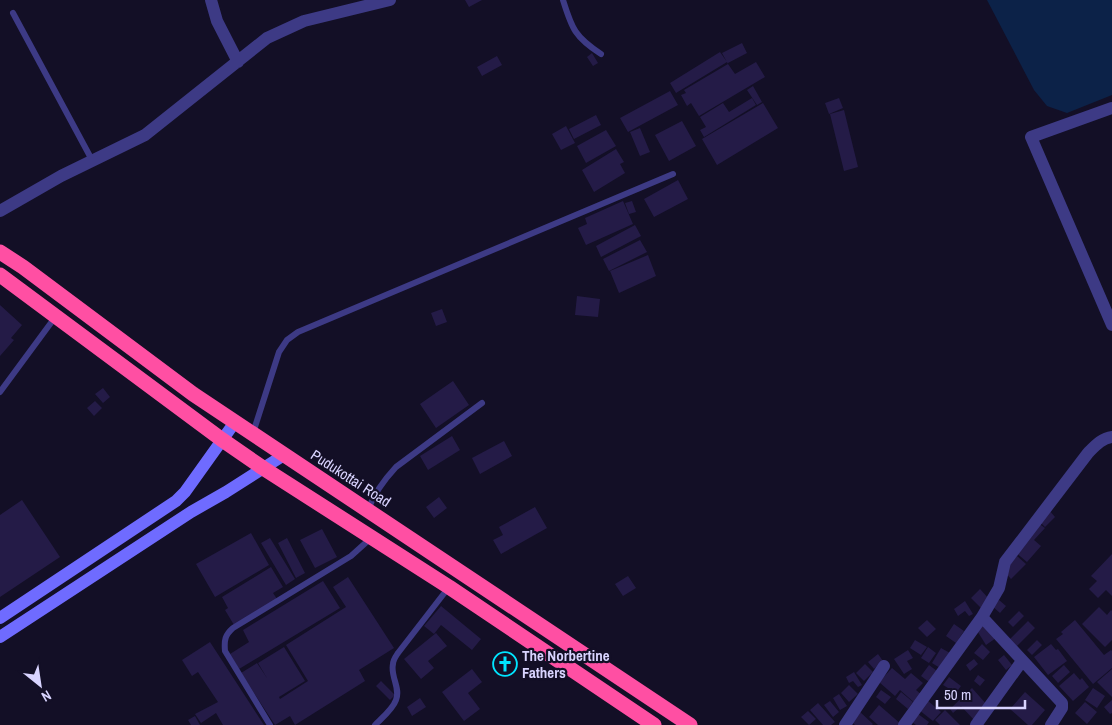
<svg xmlns="http://www.w3.org/2000/svg" width="1112" height="725" viewBox="0 0 1112 725" font-family="'Archivo Narrow',sans-serif">
	<style>
		.water { fill: #0c2248 }
		.building { fill: #241b47 }
		.lines { fill: none; stroke-linecap: round; stroke-linejoin: round }
		.lane { stroke: #3d3a85; stroke-width: 6 }
		.street { stroke: #3d3a85; stroke-width: 12 }
		.secondary { stroke: #6f6bff; stroke-width: 12 }
		.highway { stroke: #ff4fa3; stroke-width: 15 }
		.labels { text-anchor: middle; dominant-baseline: central; stroke-width: 4.5; stroke-linejoin: round; paint-order: stroke }
		.street-label { font-size: 15px; fill: #d9d4ff; stroke: #130f26 }
		.poi-label { font-size: 15px; font-weight: bold; fill: #d9d4ff; stroke: #130f26; text-anchor: start }
	</style>
	<rect width="100%" height="100%" fill="#130f26"/>
	<!-- water -->
	<path class="water" d="M987 0H1112V95L1067 113 1047 106 1034 90Z"/>
	<!-- building -->
	<path class="building" d="M465 0H482L469 7Z
		M742 43 747 53 728 63V64L735 74 756 62 765 77 699 116 691 103 687 106 681 95 686 93 684 90 728 64 722 53Z
		M720 52 727 62 676 93 670 83Z
		M592 53 598 63 593 66 587 57Z
		M497 56 502 65 482 76 477 67Z
		M753 86 762 102 757 105 747 90Z
		M670 91 678 105 628 132 620 118Z
		M752 98 756 105 704 137 700 130 706 127 700 117 723 103 729 112Z
		M839 98 843 108 829 114 825 103Z
		M763 103 778 128 717 165 702 139Z
		M844 110 858 167 844 171 830 114Z
		M596 115 601 125 574 139 569 129Z
		M682 121 696 146 669 161 655 135Z
		M566 126 575 143 561 150 552 134Z
		M640 128 650 152 640 156 630 132Z
		M606 130 616 146 586 163 577 146Z
		M616 149 624 162 620 164 625 173 594 192 582 170Z
		M678 180 688 199 654 217 644 199Z
		M623 201 633 224 586 245 578 228 587 224 585 218Z
		M632 201 636 212 629 214 625 203Z
		M635 225 641 236 601 257 596 246Z
		M640 240 647 252 609 271 603 259Z
		M648 255 656 276 619 293 610 271Z
		M577 296 600 299 598 317 575 315Z
		M0 305 22 325 11 338 14 340 0 356Z
		M442 309 447 322 436 326 431 313Z
		M453 381 469 405 436 428 420 404Z
		M103 388 110 397 103 403 95 394Z
		M95 401 102 408 94 416 87 408Z
		M452 436 460 450 428 470 420 456Z
		M504 441 512 456 480 474 472 458Z
		M439 497 447 508 434 518 426 507Z
		M22 500 60 557 0 597V515Z
		M535 507 547 528 501 554 493 540 503 535 499 527Z
		M1049 510 1055 517 1045 527 1038 520Z
		M1038 523 1045 528 1034 540 1041 546 1027 562 1014 551Z
		M322 529 337 557 315 568 300 540Z
		M251 533 269 565 215 597 196 564Z
		M270 538 295 579 286 585 261 543Z
		M287 538 305 573 296 578 278 543Z
		M1112 554V596L1106 590 1098 598 1089 589 1097 581 1091 576Z
		M1017 556 1026 564 1011 579 1003 570Z
		M271 567 283 587 273 593 277 599 234 625 225 610 228 608 222 597Z
		M628 576 636 588 623 596 615 584Z
		M348 577 394 648 359 670 365 681 295 725 290 716 275 725 241 673 257 663 267 678 258 663 284 647 305 681 279 697 280 699 308 681 286 645 346 607 333 587Z
		M323 581 340 608 239 669 230 654 249 642 243 630Z
		M980 589 990 600 981 608 971 598Z
		M999 600 1006 606 1000 613 993 607Z
		M965 601 973 614 969 616 965 611 958 616 954 609Z
		M441 606 481 639 472 650 441 625 434 634 424 626Z
		M1099 607 1107 615 1111 610 1112 611V640L1105 647 1082 624Z
		M1019 611 1024 616 1013 627 1008 622Z
		M927 620 936 629 927 637 918 628Z
		M1075 620 1104 655 1111 650 1112 651V668L1093 684 1056 639 1063 634 1061 632Z
		M1028 621 1035 628 1016 647 1009 640Z
		M985 623 996 638 986 645 976 629Z
		M954 624 964 631 956 643 946 636Z
		M436 633 447 646 428 661 434 668 421 679 404 659Z
		M915 640 927 647 921 655 910 648Z
		M1037 640 1042 645 1032 655 1027 650Z
		M210 642 264 725H223L216 713 201 723 195 714 218 702 198 672 192 676 182 660Z
		M982 644 990 652 983 660 974 653Z
		M1051 644 1056 650 1058 649 1067 661 1048 675 1034 657Z
		M928 647 936 653 929 663 921 658Z
		M941 648 950 653 940 668 932 663Z
		M908 650 913 658 907 661 912 669 904 674 894 659Z
		M878 654 883 661 874 669 868 662Z
		M1004 655 1012 665 1006 670 998 660Z
		M974 659 978 664 970 671 966 665Z
		M865 664 873 672 864 681 856 673Z
		M929 665 937 671 929 682 921 676Z
		M1064 665 1070 672 1058 683 1052 676Z
		M892 668 905 679 911 673 923 683 916 690 923 696 916 704 900 690 895 696 879 682Z
		M472 669 482 682 468 693 480 709 464 721 442 692Z
		M1112 669V697L1097 682Z
		M854 672 862 685 858 687 853 681 849 683 846 677Z
		M1074 673 1080 680 1082 678 1089 687 1073 701 1059 686Z
		M978 675 985 680 980 686 974 681Z
		M949 677 961 686 956 693 943 685Z
		M381 681 395 695 390 700 376 686Z
		M849 685 858 694 849 702 841 693Z
		M972 688 988 706 974 720 961 706 953 713 950 709Z
		M1093 688 1105 696 1097 708 1085 700Z
		M881 690 891 697 885 704 876 697Z
		M901 692 913 702 908 709 896 699Z
		M1025 692 1045 710 1032 725H1028L1010 709Z
		M839 694 847 706 840 710 833 698Z
		M420 698 426 707 412 716 407 707Z
		M927 700 941 712 933 721 919 710Z
		M1112 700V713L1110 714 1104 707Z
		M830 701 839 712 833 717 824 705Z
		M1085 702 1097 712 1087 724 1075 713Z
		M818 703 835 722 831 725H823L810 710Z
		M879 705 902 725H878L869 717Z
		M945 710 960 725H940L935 720Z
		M808 711 816 719 809 725 801 717Z
		M859 711 873 724 872 725H855L851 721Z
		M918 714 929 722 927 725H916L912 722Z
		M195 716 200 725H191L188 720Z"/>
	<g class="lines">
		<!-- lane -->
		<path class="lane" d="M563 0C572 29 575 37 601 54
			M13 13 92 160
			M0 392 56 316
			M253 433 279 352 287 340 298 332 673 174
			M368 510C374 493 384 480 396 467L482 403
			M270 725 225 651C224 640 225 635 233 628L351 556 371 538
			M375 725C382 718 393 709 396 700 401 688 390 676 393 664 393 660 396 656 398 653L449 587"/>
		<!-- street -->
		<path class="street" d="M211 0 217 21 238 62
			M1112 108 1031 137 1112 325
			M0 211 61 176 145 135 267 38 304 21 390 0
			M982 617 1062 703V708L1051 725
			M845 725 884 666
			M904 725 982 617 999 588 1005 562 1088 453C1095 446 1102 438 1112 437
			M976 725 1022 661"/>
		<!-- secondary -->
		<path class="secondary" d="M0 618 176 501 185 492 235 422
			M0 637 191 512 226 492 284 455"/>
		<!-- highway -->
		<path class="highway" d="M0 252 23 267 193 394 690 725
			M0 275 221 439 263 468 449 587 654 725"/>
	</g>
	<!-- icons -->
	<defs>
		<g id="church-ring" transform="scale(1.25)"><circle r="9.5" fill="#130f26" stroke="#00e5ff" stroke-width="1.5"/><path d="M-1.2-6h2.4v3.5h3.3v2.4h-3.3V6h-2.4V-.1h-3.3v-2.4h3.3Z" fill="#00e5ff"/></g>
	</defs>
	<g fill-rule="evenodd">
		<use href="#church-ring" x="505" y="664"/>
	</g>
	<g class="labels">
		<!-- street labels -->
		<g class="street-label">
			<text transform="translate(351 478) rotate(33)">Pudukottai Road</text>
		</g>
		<!-- poi labels -->
		<g class="poi-label">
			<text x="522" y="655">The Norbertine<tspan x="522" dy="17">Fathers</tspan></text>
		</g>
	</g>
	<!-- north arrow -->
	<g transform="translate(40 685) rotate(150)" stroke="#130f26" stroke-width="4" paint-order="stroke">
	<path d="M0-4L9 19L0 12L-9 19Z" fill="#d9d4ff"/>
	<text y="-8" font-size="14" font-weight="bold" text-anchor="middle" fill="#d9d4ff">N</text>
	</g>
	<!-- scale -->
	<path d="M937 700v8h88v-8" fill="none" stroke="#d9d4ff" stroke-width="2.5"/>
	<text x="944" y="700" font-size="15" fill="#d9d4ff" stroke="#130f26" stroke-width="4" paint-order="stroke">50 m</text>
</svg>
